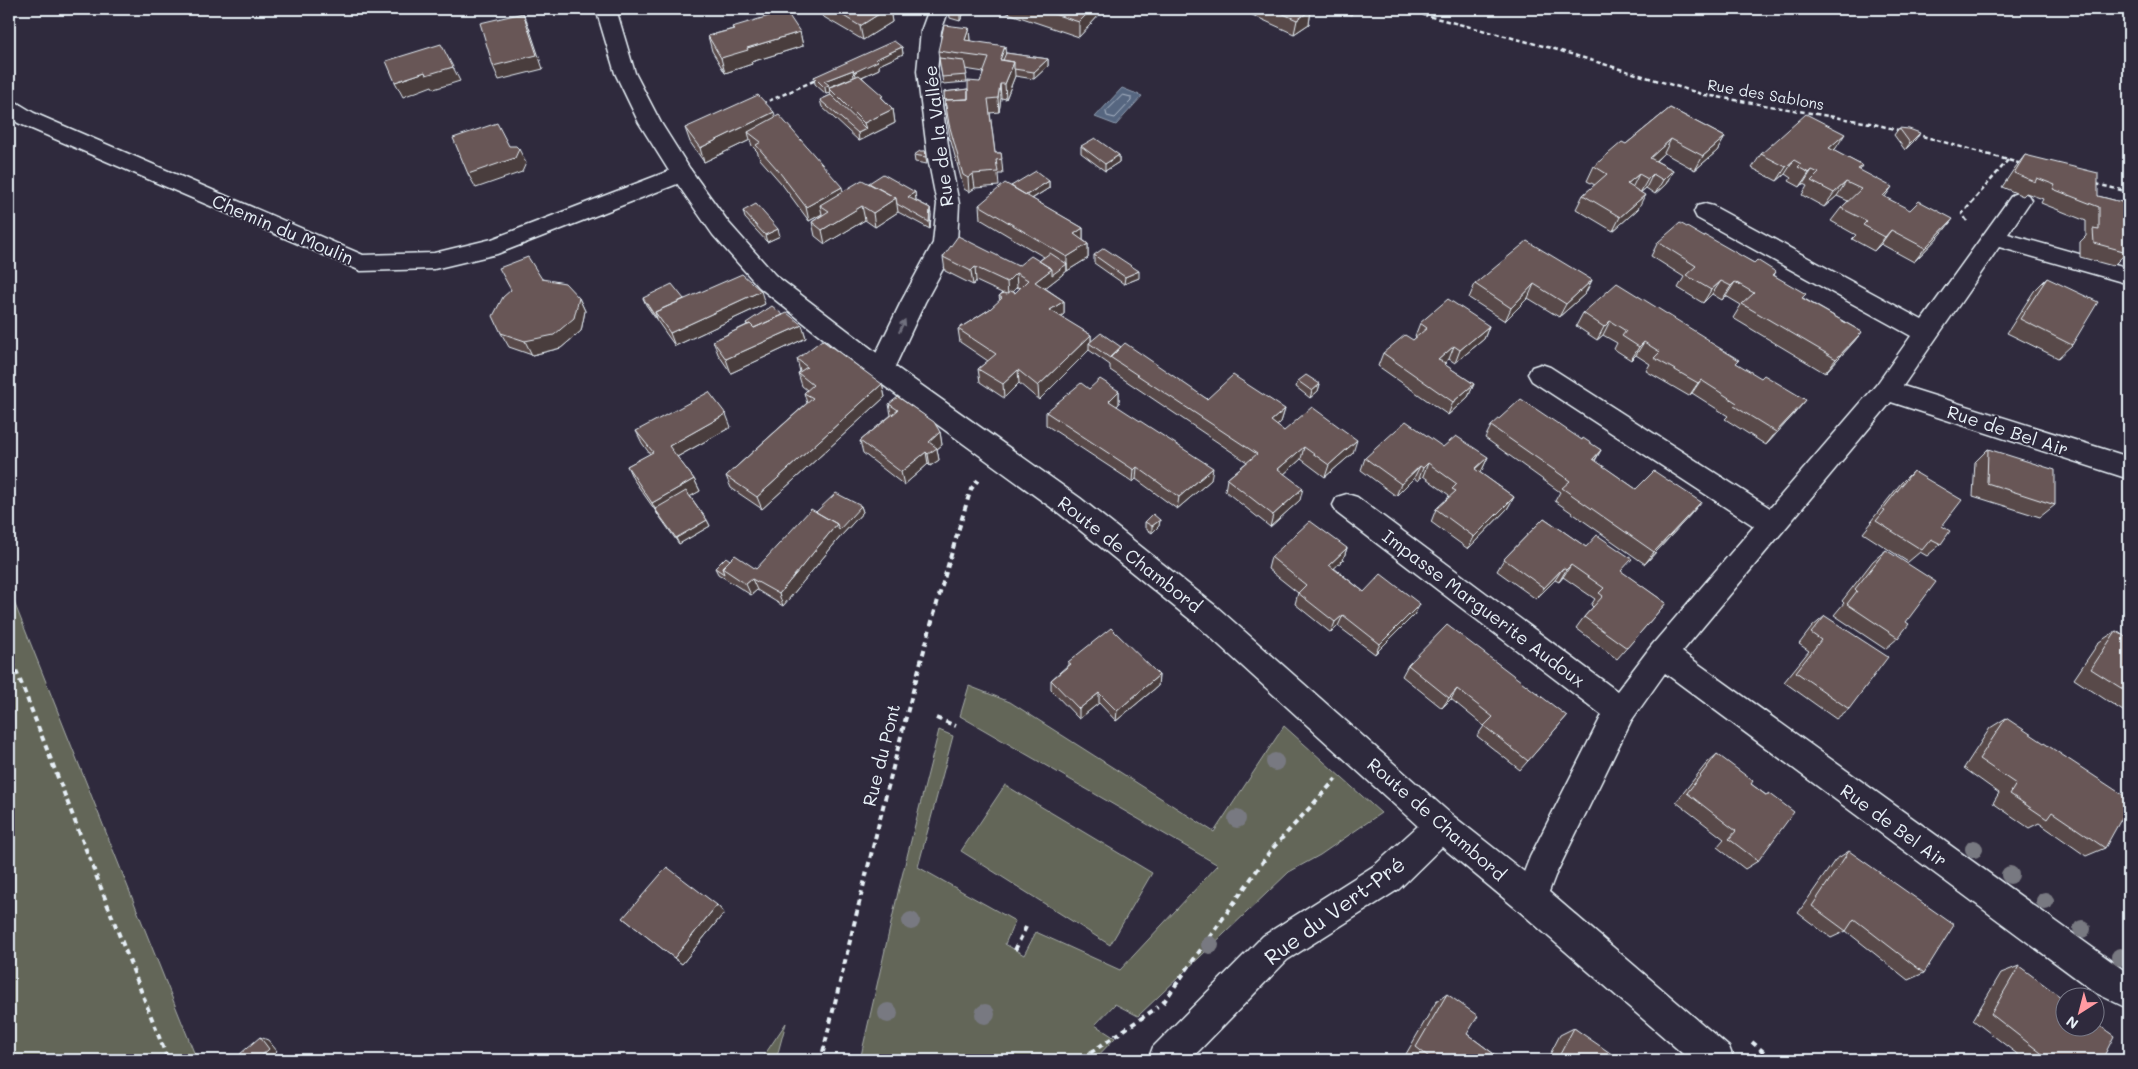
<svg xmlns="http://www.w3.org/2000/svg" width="2138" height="1069" viewBox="0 0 2138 1069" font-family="Mali,sans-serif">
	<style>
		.green { fill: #636658; stroke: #a6aca8 }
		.water { fill: #566680; stroke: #909eb0 }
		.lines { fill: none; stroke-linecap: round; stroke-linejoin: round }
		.shore { stroke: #aeb9c8; stroke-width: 1 }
		.minor-casing { stroke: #e8f1f8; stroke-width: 3 }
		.secondary-casing { stroke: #e8f1f8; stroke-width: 3 }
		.path-far1 { stroke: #e8f1f8; stroke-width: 2.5; stroke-dasharray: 4.5 3; stroke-linecap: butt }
		.path { stroke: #e8f1f8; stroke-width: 4; stroke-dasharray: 5.5 4.5; stroke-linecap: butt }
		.minor { fill: #2f2a3d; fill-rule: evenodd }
		.secondary { fill: #2f2a3d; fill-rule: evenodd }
		.tree { fill: #787981 }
		.wall { fill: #594a4a; stroke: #e8f1f8; fill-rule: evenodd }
		.shaded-wall { fill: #493c3c; stroke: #e8f1f8 }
		.building { fill: #685656; stroke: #e8f1f8 }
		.oneway { fill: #70707e }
		.labels { text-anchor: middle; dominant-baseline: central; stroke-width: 4; stroke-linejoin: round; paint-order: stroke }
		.far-street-label { font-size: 15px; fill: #e8f1f8; stroke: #2f2a3d }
		.street-label { font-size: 18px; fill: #e8f1f8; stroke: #2f2a3d }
		.near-street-label { font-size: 21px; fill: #e8f1f8; stroke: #2f2a3d }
	</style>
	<rect width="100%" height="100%" fill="#2f2a3d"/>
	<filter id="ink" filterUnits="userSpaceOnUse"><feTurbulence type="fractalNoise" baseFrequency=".02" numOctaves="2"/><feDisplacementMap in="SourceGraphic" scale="10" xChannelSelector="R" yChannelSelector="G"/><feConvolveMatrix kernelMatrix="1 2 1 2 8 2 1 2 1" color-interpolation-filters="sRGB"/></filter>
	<g filter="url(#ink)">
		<!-- green -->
		<path class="green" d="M9 575 14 602 197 1060H9Z
			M969 686 1010 702 1214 832 1284 726 1381 813 1320 855 1289 872 1138 1016 1115 1004 1095 1025 1115 1038 1094 1060H860L899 888 939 730 953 736 918 867 1015 921 1005 944 1024 955 1036 932 1120 970 1218 865 960 716Z
			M1005 785 1152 873 1110 945 961 851Z
			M786 1023 776 1060H761Z"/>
		<!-- water -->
		<path class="water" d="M1122 88 1142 96 1116 125 1095 117Z"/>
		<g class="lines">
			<!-- shore -->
			<path class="shore" d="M1123 95 1131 97V101L1115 118 1107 116 1106 112Z"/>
			<!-- minor casing -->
			<g class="minor-casing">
				<path id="minor" d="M929 9H949L941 31 937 71 950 158 959 204 957 243 925 302 890 377 881 380 872 377 868 370 901 302 933 243 937 204 928 158 917 71 921 31Z
					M9 100 16 102 34 113 363 255 434 253 492 239 674 169 682 167 690 169 693 174 690 179 497 254 434 269 361 271 18 123 9 116Z
					M2020 192 2028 195 2031 200 2008 234 2129 268V284L1999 247 1903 386 2129 457V479L1891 402 1682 652 2129 974V1009L2096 993 1665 673 1631 721 1555 876 1542 910 1530 914 1518 910 1514 898 1530 857 1602 715 1337 513 1333 505 1337 497 1347 494 1357 497 1617 691 1652 645 1754 526 1532 381 1528 374 1532 367 1541 364 1550 367 1770 508 1877 384 1911 336 1697 218 1694 212 1697 206 1705 204 1713 206 1922 320 2012 195Z
					M1441 810 1452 815 1457 826 1452 837 1399 889 1287 960 1190 1060H1148L1153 1047 1263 936 1375 865 1430 815Z"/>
			</g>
			<!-- secondary casing -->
			<g class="secondary-casing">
				<path id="secondary" d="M596 9H616L635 73 661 123 690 169 729 223 775 275 890 363 1080 498 1217 607 1452 815 1542 886 1729 1047 1734 1060H1690L1518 910 1430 837 1197 625 1060 514 872 377 759 287 713 235 674 179 639 123 615 73Z"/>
			</g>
			<!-- path-far1 -->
			<path class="path-far1" d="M1401 9 1551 48 1705 95 1870 123 1902 131
				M762 104 818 79
				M1915 134 2022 164
				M2096 184 2129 192
				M1967 221 1962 214 2008 160"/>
			<!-- path -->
			<path class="path" d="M9 652 168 1060
				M936 718 956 726
				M1015 950 1026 927
				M1163 1003 1272 849 1336 779
				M1752 1042 1773 1060
				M823 1052C869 863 913 675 971 489L978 480
				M1083 1060 1090 1053 1158 1007"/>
			<!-- minor -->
			<use href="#minor" class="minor"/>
			<!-- secondary -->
			<use href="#secondary" class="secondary"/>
		</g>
		<!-- trees -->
		<g class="tree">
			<circle cx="1275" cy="762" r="9"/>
			<circle cx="1237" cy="819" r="9"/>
			<circle cx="1974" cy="849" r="9"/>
			<circle cx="2010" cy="875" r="9"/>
			<circle cx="2045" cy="901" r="9"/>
			<circle cx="911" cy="921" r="9"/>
			<circle cx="2082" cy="929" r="9"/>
			<circle cx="1210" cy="945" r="9"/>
			<circle cx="2120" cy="957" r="9"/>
			<circle cx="888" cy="1013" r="10"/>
			<circle cx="985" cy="1014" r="10"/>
		</g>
		<!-- wall -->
		<path class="wall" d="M820 9H890L892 22 863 40 822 16Z
			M966 9 960 21 950 18 949 11Z
			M996 9H1100L1099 15 1079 37Z
			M1239 9H1309L1311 10 1309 24 1294 34Z
			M1332 9H1357L1351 15Z
			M732 27 800 32 803 46 751 62 752 64 725 73 712 51 708 36 733 29Z
			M969 28 970 41 1006 53 1048 59V66L1034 79 1015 76 1006 99 1001 98 999 112 990 113 995 153H1001L1003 174H998L999 186 975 188 969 192 964 189 950 138 946 114 944 92 968 89 980 82 984 72 965 69 967 82 943 84 938 51Z
			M902 47 903 54 879 65V69L862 77 893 109 895 123 859 141 822 107 820 100 831 95 829 88 852 78 829 87 830 92 826 94 815 84 814 77Z
			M1670 108 1725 137 1717 151 1695 170 1664 153 1656 161 1673 170 1666 184 1655 194 1646 188 1641 192 1638 209 1613 231 1576 209 1583 195 1595 185 1587 181 1594 166 1626 144Z
			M775 117 843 191 869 183 915 192 916 200H915L930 208 931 215 930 229 898 212 875 227 865 220 825 244 815 236 812 222 822 215V214L809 221 781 183 760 159 757 151 752 146 750 140 704 162 690 142 685 128Z
			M1899 128 1915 140 1905 150 1894 135Z
			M1081 146 1119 155V162L1105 171 1081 153Z
			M1836 148 1834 151 1863 166 1860 170 1885 197 1942 233 1914 262 1881 244 1874 251 1852 239 1856 235 1831 221 1841 208 1848 201 1837 196 1824 207 1802 195 1807 186 1803 184 1800 187 1789 181 1791 178 1785 174 1777 181 1752 168 1761 154Z
			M925 151 927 164 915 162 914 155Z
			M2025 155 2098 196 2129 204V242L2127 245V252L2113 266 2080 257V242L2086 236V221L2041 203 2043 199 2026 193 2023 196 2002 187 2014 169Z
			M1049 181V188L1032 199 1083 228V240L1088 244V258L1067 271 1045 288 1064 301V314L1060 317 1091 335V342L1121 347 1207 399 1285 409 1281 422 1277 426 1284 431 1353 453 1325 477 1301 459 1284 474 1300 500 1270 527 1225 491 1227 479 1247 462 1110 370V365L1089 350 1039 400 1019 383 1004 398 980 382 978 369 988 361 960 342 958 329 990 309 1000 301 999 296 1002 293 976 281 973 285 945 271 943 257 1018 266 1039 261 1044 257 980 219 979 205 1011 186ZM1017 287 1020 288 1015 293 1012 291Z
			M743 211 780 236 767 242 745 218Z
			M1704 237 1754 263 1776 272 1774 275 1803 298 1862 332 1851 345 1825 373 1733 318 1741 305 1726 296 1722 300 1712 294 1703 303 1678 288 1684 277 1651 256 1658 242Z
			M1094 255 1139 278 1124 284 1094 263Z
			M2047 278 2072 345 2058 358 2007 333 2034 291Z
			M542 279 579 298 585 311 581 331 561 348 532 355 509 347 501 333 511 290Z
			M1592 280 1585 294 1559 317 1528 298 1505 321 1469 298 1475 284Z
			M643 298 684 299 765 304 675 346 646 305Z
			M1583 313 1708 341 1736 363 1795 413 1766 445 1725 419 1728 416 1692 393 1689 396 1646 371 1650 364 1636 355 1631 360 1614 349 1617 343 1603 335 1597 340 1576 326Z
			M783 315 802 325 806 338 731 373 718 354 713 341 747 325 746 323Z
			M1420 323 1489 326 1484 339 1455 363 1449 359 1446 362V363L1445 365 1474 384 1468 397 1448 415 1378 366 1383 353 1413 340 1416 337 1415 336Z
			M797 359 882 384 885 397 762 509 731 488 726 476 807 403 804 393 807 390 802 386 798 373 800 372Z
			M1298 381 1320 384 1318 391 1310 398 1296 387Z
			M1089 389 1119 391V404L1116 406 1211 480 1177 509 1136 479 1133 482 1046 425V412Z
			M889 404 940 432 942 445 937 449 939 460 930 466 928 464 904 485 863 453 860 441 891 415Z
			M1491 426 1582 440 1601 450 1595 461 1636 489 1701 502 1691 514 1645 564 1555 501 1560 492 1485 438Z
			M731 427 677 457 694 479 700 491 690 496 707 520 710 526 679 544 633 479 627 466 650 454 642 443 636 431Z
			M1443 447 1488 457 1482 470 1479 472 1514 497 1507 509 1468 549 1431 522 1436 509 1448 498 1449 495 1423 476 1418 481 1414 478 1396 496 1361 470 1365 458Z
			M1988 449 2055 505 2040 517 1973 496 1975 462Z
			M1913 471 1942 526 1941 544 1927 556 1920 552 1908 562 1863 533 1872 522 1871 521 1901 483Z
			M861 506 863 512 841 536 783 606 757 590 751 595 718 574 715 568 730 560 756 569 816 512Z
			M2129 508V550L2128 549 2127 510Z
			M1544 518 1666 603 1617 659 1576 628 1584 617 1593 607 1591 605 1595 599 1563 577 1559 582 1555 580 1536 599 1497 571 1504 559Z
			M1160 520 1159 526 1152 533 1145 528V522Z
			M1347 548 1343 560 1334 568 1364 592 1420 604 1414 615 1375 654 1338 626 1331 633 1295 604 1298 593 1268 569 1271 557Z
			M1886 550 1898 638 1885 649 1834 615 1844 603 1842 601 1873 561Z
			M1825 616 1849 709 1836 719 1784 682 1809 651 1799 644 1812 627Z
			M2116 631 2129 639V715L2074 679 2099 642Z
			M1068 662 1159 675 1158 686 1116 721 1099 703 1079 719 1051 690V680L1068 665Z
			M1408 665 1567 716 1520 770 1477 736 1484 726 1451 699 1442 708 1402 676Z
			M2006 718 2105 848 2086 856 2039 823 2029 828 1993 803 1999 793 1964 768 1990 728Z
			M1717 754 1751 784 1766 795 1769 793 1758 861 1745 869 1717 847 1724 839 1676 802 1706 764Z
			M1849 851 1924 973 1908 980 1846 931 1831 938 1798 913 1835 860Z
			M717 905 724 913 682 964 623 918Z
			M2019 966 2102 1060H2025L1973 1020 2001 973Z
			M1447 994 1467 1034 1502 1060H1414L1406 1054 1436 1002Z
			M1574 1028 1614 1060H1547L1560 1035Z"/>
		<!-- shaded-wall -->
		<path class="shaded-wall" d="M887 9H890L892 22 863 40 860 26Z
			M962 9H966L960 21V13Z
			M1092 9H1100L1099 15 1079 37V22Z
			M1352 9H1357L1351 15Z
			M1311 10 1309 24 1294 34 1297 20Z
			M523 13 529 27 543 69 499 80 493 66Z
			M969 28 970 42 965 40Z
			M800 32 803 46 751 62 752 64 725 73 721 58 747 48Z
			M1005 46 1006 60H1000Z
			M902 47 903 54 879 65V69L857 79 855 72 876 59Z
			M1048 59V66L1034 79V72Z
			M1014 62 1015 76 1006 99 1005 84Z
			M453 67 460 81 434 89 432 86 403 97 395 82 425 72Z
			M853 70 854 77 829 87 830 92 826 94 824 81Z
			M1000 84 1001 98 999 112 998 98Z
			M893 109 895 123 859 141 858 133 866 129 864 123Z
			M774 112 778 126 748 132 750 140 704 162 700 148Z
			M1920 133 1915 140 1905 150 1910 143Z
			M1845 134 1836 148 1820 163 1829 148Z
			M1725 137 1717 151 1695 170 1703 156Z
			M1671 139 1664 153 1643 172 1650 158Z
			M519 149 526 163 522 172 476 188 468 174Z
			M1119 155V162L1105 171V164Z
			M1794 160 1785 174 1777 181 1786 167Z
			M1673 170 1666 184 1655 194 1663 180Z
			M1812 170 1803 184 1800 187 1809 173Z
			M973 174 975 188 969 192 968 178Z
			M1639 174 1632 188 1627 184Z
			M1653 174 1646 188 1640 193 1648 179Z
			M1049 181V188L1025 203V196Z
			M1846 182 1837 196 1824 207 1834 193Z
			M842 187 845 201 820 205 822 214 809 221 806 207Z
			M1892 187 1882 201 1883 196Z
			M915 192 916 200 909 204 908 197Z
			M1645 195 1638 209 1613 231 1620 217Z
			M896 198 898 212 875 227 873 213Z
			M862 206 865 220 825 244 822 230Z
			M930 208 931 215 930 229 929 222Z
			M1953 219 1942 233 1914 262 1925 248Z
			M1083 228V242L1074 234Z
			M778 229 780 236 767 242 765 235Z
			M1891 230 1881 244 1874 251 1885 237Z
			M1088 244V258L1067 271V257Z
			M1067 264V271L1036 295 1035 282 1052 269Z
			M975 267 976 281 973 285 971 271Z
			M1139 271V278L1124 284 1125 277Z
			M1016 273 1017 287 1008 296 1007 282Z
			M1592 280 1585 294 1559 317 1566 304Z
			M1721 281 1712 294 1703 303 1711 290Z
			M1735 282 1726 296 1722 300 1731 286Z
			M1534 284 1528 298 1505 321 1511 308Z
			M761 291 765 304 675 346 670 333Z
			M579 298 585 311 581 331 561 348 532 355 525 341Z
			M1064 301V314L1050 324V310Z
			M1610 321 1603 335 1597 340 1604 327Z
			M802 325 806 338 731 373 726 359Z
			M1489 326 1484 339 1455 363 1460 350Z
			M1862 332 1851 345 1825 373 1836 359Z
			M1091 335V344L1089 343V350L1039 400 1038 386Z
			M1644 342 1636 355 1631 360 1639 347Z
			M1454 346 1449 359 1433 373 1438 360Z
			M1018 370 1019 383 1004 398 1003 384Z
			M1701 380 1692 393 1689 396 1698 383Z
			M882 384 885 397 762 509 757 497Z
			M1320 384 1318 391 1310 398 1312 391Z
			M1474 384 1468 397 1448 415 1453 402Z
			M1119 391V404L1108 414 1109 401Z
			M1806 400 1795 413 1766 445 1776 432Z
			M1285 409 1281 422 1268 434 1271 421Z
			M726 414 731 427 675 458 669 446Z
			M940 432 942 445 937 449 939 460 930 466 928 454 929 442Z
			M1357 440 1353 453 1325 477 1329 465Z
			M1304 447 1301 459 1275 482 1278 469Z
			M1601 450 1593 463V459Z
			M926 452 928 464 904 485 901 472Z
			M1488 457 1482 470 1469 482 1475 469Z
			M1428 463 1423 476 1418 481 1423 468Z
			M1420 466 1414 478 1396 496 1401 484Z
			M1137 467 1136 479 1133 482 1134 470Z
			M1213 468 1211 480 1177 509 1179 497Z
			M694 479 700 491 659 514 655 509 658 515 652 503Z
			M1303 488 1300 500 1270 527 1273 515Z
			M1514 497 1507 509 1468 549 1474 537Z
			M1701 502 1691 514 1645 564 1654 552Z
			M861 506 863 512 841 536 783 606 779 594 837 524Z
			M707 520 710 526 679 544 676 538Z
			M1160 520 1159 526 1152 533V526Z
			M1347 548 1343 560 1325 577 1329 565Z
			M1571 565 1563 577 1559 582 1566 570Z
			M1563 568 1555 580 1536 599 1544 588Z
			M752 579 757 590 751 595 746 584Z
			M1420 604 1414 615 1375 654 1380 644Z
			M1343 615 1338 626 1331 633 1335 622Z
			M1159 675 1158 686 1116 721 1117 711Z
			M1457 689 1451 699 1442 708 1449 698Z
			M1099 693V703L1079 719V709Z
			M717 905 724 913 682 964 674 958Z
			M260 1037 268 1040 277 1051 268 1060H257Z"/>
		<!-- building -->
		<path class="building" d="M832 9H887L860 26Z
			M950 9H962L960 13 949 11Z
			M1038 9H1092L1079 22Z
			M1272 9H1309L1311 10 1297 20Z
			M786 11 800 32 747 48 748 50 721 58 708 36 734 29 732 27Z
			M523 13 537 55 493 66 480 23Z
			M944 25 969 28 965 40 1005 46 1000 60 1014 62 1005 84H1000L998 98 988 99 995 153H1001L1002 159 996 160 998 172 973 174 968 178 963 175 949 124 945 100 968 99V81L980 82 989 58 938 51Z
			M894 41 902 47 876 59 878 61 855 72 853 70 824 81 829 85 824 87 814 77Z
			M441 44 453 67 426 75 425 72 395 82 386 61Z
			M1006 53 1048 59 1034 72 1014 69V62L1003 60Z
			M939 58 964 61 967 75 942 77Z
			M859 75 883 96 881 97 893 109 864 123 829 88Z
			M968 89V99L945 100V106L944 92Z
			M758 95 774 112 700 148 685 128Z
			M831 95 866 129 858 133 820 100Z
			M1670 108 1725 137 1703 156 1671 139 1650 158 1673 170 1663 180 1653 174 1648 179 1639 174 1627 184 1645 195 1620 217 1583 195 1607 174 1594 166 1622 142 1626 144Z
			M1806 114 1845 134 1829 148 1863 166 1858 169 1892 187 1883 196 1910 210 1919 201 1953 219 1925 248 1891 230 1885 237 1863 225 1867 221 1841 208 1861 189 1846 182 1834 193 1811 181 1819 173 1812 170 1809 173 1798 167 1801 164 1794 160 1786 167 1761 154Z
			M779 115 842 187 806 207 777 169 756 145 761 142 748 132Z
			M497 123 509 146H516L519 149 515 158 468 174 453 138Z
			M1899 128 1909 129 1920 133 1910 143Z
			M1095 138 1119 155 1105 164 1081 146Z
			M920 151H925L926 157 914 155Z
			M2025 155 2098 173V196L2129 204V239L2126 238 2127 252 2094 243 2093 229 2099 230V207L2053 189 2055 185 2037 178 2035 182 2014 173Z
			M1036 171 1049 181 1026 195 1011 186Z
			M883 174 915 192 908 197 930 208 929 222 897 204 896 198 869 183Z
			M862 180 896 198 873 213 862 206 822 230 812 222 829 211 820 205Z
			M1005 183 1083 228 1074 234 1088 244 1067 257 979 205Z
			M756 204 778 229 765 235 743 211Z
			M1680 223 1704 237 1705 235 1754 263 1757 260 1776 272 1773 275 1806 294 1802 298 1862 332 1836 359 1742 304 1754 293 1735 282 1731 286 1721 281 1711 290 1686 275 1696 266 1658 242Z
			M958 236 1018 266 1031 256 1052 269 1035 282 1064 301 1050 310 1091 335 1038 386 1018 370 1003 384 978 369 996 354 958 329 990 309 1002 298 999 296 1003 293 1007 294 1011 291 1015 293 1028 280 1016 273 1007 282 975 267 971 271 943 257Z
			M1527 241 1592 280 1566 304 1534 284 1511 308 1475 284Z
			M1104 248 1139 271 1125 277 1094 255Z
			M1050 253 1067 264 1052 275V269L1039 261Z
			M528 257 542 279 565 283 579 298 574 318 554 335 525 341 501 333 493 316 503 297 511 290 499 268Z
			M742 274 761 291 670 333 655 312Z
			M2047 278 2098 302 2072 345 2020 319Z
			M1617 283 1709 340 1708 341 1739 360 1736 363 1761 378 1764 375 1806 400 1776 432 1734 406 1737 403 1701 380 1698 383 1654 358 1660 352 1644 342 1639 347 1622 336 1626 331 1610 321 1604 327 1583 313Z
			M672 284 684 299 655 312 657 319 643 298Z
			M1448 299 1489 326 1460 350 1454 346 1438 360 1446 363 1444 364 1474 384 1453 402 1383 353 1405 335 1413 340 1427 328 1420 323Z
			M772 306 783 315 754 328 750 324 748 325 746 323Z
			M787 313 802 325 726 359 713 341 750 324 754 328Z
			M1101 333 1121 347 1110 358 1089 343Z
			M822 340 882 384 757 497 726 476 813 398 804 393 813 385 798 373 807 367 797 359Z
			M1125 343 1207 399 1233 375 1285 409 1271 421 1284 431 1312 407 1357 440 1329 465 1304 447 1278 469 1303 488 1273 515 1227 479 1257 454 1110 357Z
			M1306 375 1320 384 1312 391 1298 381Z
			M1100 379 1119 391 1109 401 1213 468 1179 497 1137 467 1134 470 1046 412 1081 383 1089 389Z
			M709 392 726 414 669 446 694 479 652 503 627 466 653 452 636 431Z
			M898 397 934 422 940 432 929 442 937 448 928 454 926 452 901 472 860 441 898 410 889 404Z
			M1521 399 1582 440 1583 438 1601 450 1593 459 1636 489 1654 471 1701 502 1654 552 1562 488 1570 481 1491 426Z
			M1406 421 1443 447 1456 436 1488 457 1475 469 1514 497 1474 537 1436 509 1456 491 1452 489 1457 484 1428 463 1423 468 1420 466 1401 484 1365 458Z
			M1988 449 2055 470V505L1987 483Z
			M1913 471 1962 500 1942 526 1950 531 1941 544 1931 539 1922 550 1876 521 1885 510 1883 509Z
			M686 491 707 520 676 538 655 509Z
			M836 493 861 506 839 530 837 524 816 512Z
			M811 509 837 524 779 594 752 579 746 584 722 568 735 555 756 569Z
			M1153 514 1160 520 1152 526 1145 522Z
			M1544 518 1586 547 1597 535 1632 559 1621 571 1666 603 1627 648 1584 617 1603 596 1599 593 1604 588 1571 565 1566 570 1563 568 1544 588 1504 559Z
			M1310 521 1347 548 1329 565 1364 592 1381 574 1420 604 1380 644 1343 615 1335 622 1298 593 1306 585 1271 557Z
			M1886 550 1936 582 1906 622 1909 624 1898 638 1847 604 1857 591 1855 589Z
			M726 557 730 560 722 568 724 574 715 568Z
			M1825 616 1888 657 1849 709 1796 672 1821 640 1811 633Z
			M1447 625 1567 716 1528 761 1484 726 1493 717 1457 689 1449 698 1408 665Z
			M1111 628 1159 675 1117 711 1099 693 1079 709 1051 680 1071 664 1068 662Z
			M2116 631 2129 639V693L2091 669Z
			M2006 718 2129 799V805L2105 848 2052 812 2047 819 2010 794 2016 784 1979 759Z
			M1717 754 1753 781 1751 784 1767 796 1769 793 1794 812 1758 861 1729 839 1736 831 1687 793Z
			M1849 851 1954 925 1924 973 1854 919 1846 931 1812 906Z
			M667 867 717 905 674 958 623 918Z
			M2019 966 2066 1001V1026H2096V1023L2114 1036 2102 1060H2050L1991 1014Z
			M1447 994 1478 1016 1467 1034 1502 1060H1433L1416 1047Z
			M1574 1028 1616 1057 1614 1060H1557Z
			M260 1037 269 1049 257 1060H247L240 1054Z"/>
		<!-- one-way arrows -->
		<defs><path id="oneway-solid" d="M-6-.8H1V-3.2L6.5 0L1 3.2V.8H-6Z" transform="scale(1.25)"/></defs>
		<use class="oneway" href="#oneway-solid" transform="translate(902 326) rotate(-65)"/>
	</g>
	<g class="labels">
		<!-- far-street labels -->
		<g class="far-street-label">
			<text transform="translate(1766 94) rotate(10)">Rue des Sablons</text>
		</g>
		<!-- street labels -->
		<g class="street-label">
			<text transform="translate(938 136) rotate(-97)">Rue de la Vallée</text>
			<text transform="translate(283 229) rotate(23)">Chemin du Moulin</text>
			<text transform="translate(2008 430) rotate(18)">Rue de Bel Air</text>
			<text transform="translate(1130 554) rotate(38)">Route de Chambord</text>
			<text transform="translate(1484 608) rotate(37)">Impasse Marguerite Audoux</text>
			<text transform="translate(881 755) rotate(-76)">Rue du Pont</text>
			<text transform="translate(1437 819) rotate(41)">Route de Chambord</text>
			<text transform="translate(1894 825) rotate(36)">Rue de Bel Air</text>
		</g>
		<!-- near-street labels -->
		<g class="near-street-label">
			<text transform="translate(1334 910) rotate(-36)">Rue du Vert-Pré</text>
		</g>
	</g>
	<!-- margin -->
	<rect width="2138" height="1069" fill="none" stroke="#2f2a3d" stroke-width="30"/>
	<rect x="15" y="15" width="2108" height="1039" fill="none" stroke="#e8f1f8" stroke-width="2" filter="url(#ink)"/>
	<!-- north arrow -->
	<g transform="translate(2080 1012) rotate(216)"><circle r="24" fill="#2f2a3d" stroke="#797a88"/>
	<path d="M0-4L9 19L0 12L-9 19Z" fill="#ff9aa2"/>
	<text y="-8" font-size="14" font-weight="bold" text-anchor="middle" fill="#e8f1f8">N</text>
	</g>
</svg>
